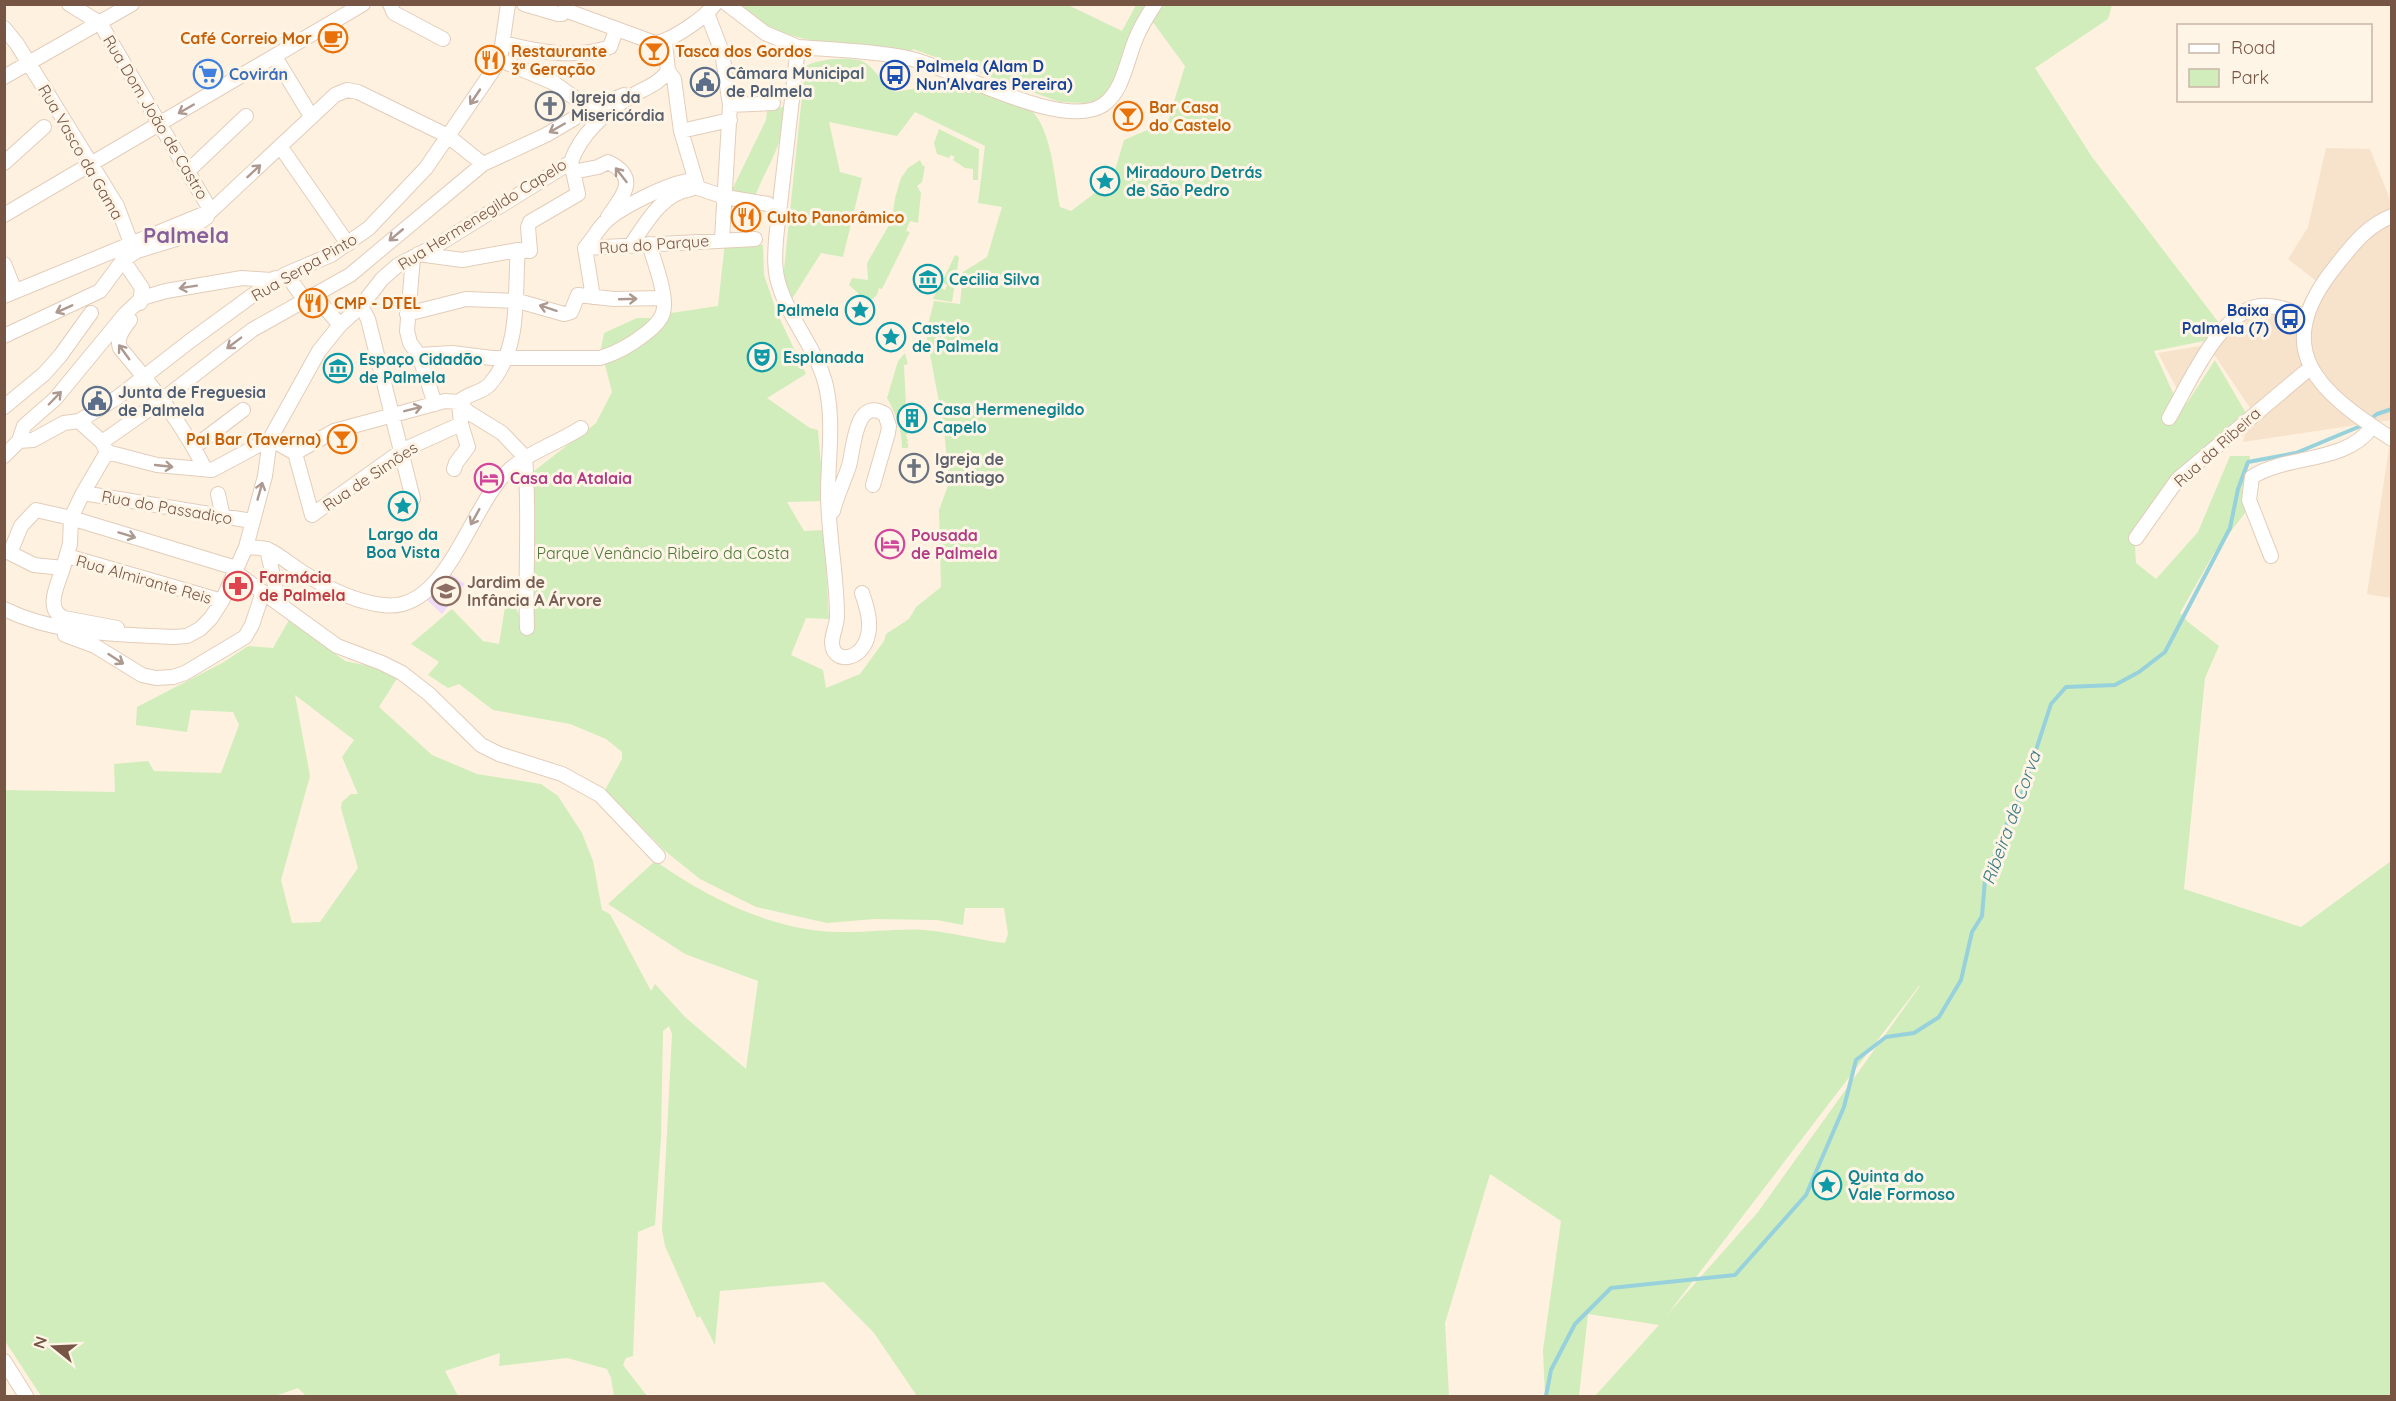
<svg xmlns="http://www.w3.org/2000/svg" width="2396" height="1401" viewBox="0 0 2396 1401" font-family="Quicksand,sans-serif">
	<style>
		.residential { fill: #f7e3cc }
		.education { fill: #efdcfa }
		.green { fill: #d1edbc; fill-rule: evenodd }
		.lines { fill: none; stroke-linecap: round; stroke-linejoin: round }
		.stream { stroke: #97d2dc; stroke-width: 4 }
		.minor-casing { stroke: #e3cdba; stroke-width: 16 }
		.minor { stroke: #fff; stroke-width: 14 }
		.oneway { stroke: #ad998f }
		.labels { text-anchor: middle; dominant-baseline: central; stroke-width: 6; stroke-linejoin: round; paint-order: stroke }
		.food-label { font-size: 16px; font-weight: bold; fill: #c56008; stroke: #fff5e7; text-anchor: start }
		.transit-label { font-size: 16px; font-weight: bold; fill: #164399; stroke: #fff5e7; text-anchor: start }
		.service-label { font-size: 16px; font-weight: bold; fill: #4e5e75; stroke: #fff5e7; text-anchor: start }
		.shop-label { font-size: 16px; font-weight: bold; fill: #366cbe; stroke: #fff5e7; text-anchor: start }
		.worship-label { font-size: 16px; font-weight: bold; fill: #5b616d; stroke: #fff5e7; text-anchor: start }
		.street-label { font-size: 16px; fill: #754; stroke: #fff5e7 }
		.culture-label { font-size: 16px; font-weight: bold; fill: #0d838f; stroke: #fff5e7; text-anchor: start }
		.hotel-label { font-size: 16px; font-weight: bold; fill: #b23c85; stroke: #fff5e7; text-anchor: start }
		.park-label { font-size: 16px; fill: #4c7839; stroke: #fff5e7 }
		.health-label { font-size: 16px; font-weight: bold; fill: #be3a42; stroke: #fff5e7; text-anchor: start }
		.education-label { font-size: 16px; font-weight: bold; fill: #785e54; stroke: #fff5e7; text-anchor: start }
		.water-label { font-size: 18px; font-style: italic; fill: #3a7a85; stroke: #fff5e7 }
		.district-label { font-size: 22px; font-weight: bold; fill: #865f9b; stroke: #fff5e7 }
	</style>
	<rect width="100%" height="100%" fill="#fef1df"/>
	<!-- residential -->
	<path class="residential" d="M2326 148 2370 149 2391 202V420L2243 442 2250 408 2213 353 2179 393 2158 353 2206 345 2250 315H2313L2325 288 2288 259 2308 227Z
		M2391 434V598L2367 594Z"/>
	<!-- education -->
	<path class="education" d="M448 572 465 584 442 614 426 599Z"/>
	<!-- green -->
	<path class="green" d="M740 5H1068L1122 31 1136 5H1148L1116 81 1106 97 1085 103 1060 102 913 49 911 52C855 42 783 51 740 5Z
		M1164 5H2112L2108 19 2035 68 2092 157 2229 336 2154 351 2174 395 2187 403 2215 360 2246 413 2220 434 2134 527 2136 563 2156 579 2198 532 2230 456H2250L2244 492 2245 513 2214 553 2180 613 2188 622 2219 646 2205 678 2184 889 2301 927 2391 861V1396H1595L1659 1325 1588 1314 1579 1396H1545L1543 1350 1561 1221 1490 1174 1445 1323 1449 1396H917L874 1333 824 1282 720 1291 715 1345 700 1316 697 1318 665 1246 662 1230 672 1034 669 1026 663 1031 661 1138 655 1225 638 1232 633 1356 626 1358 623 1365 647 1396H614L611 1378 607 1369 567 1358 499 1366 500 1353 445 1371 458 1396H306L298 1388 275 1396H41L5 1341V790L115 792 114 764 148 761 154 771 221 773 239 725 233 712 191 710 187 732 136 725 137 707 224 662 248 646 273 648 289 620 345 661 374 667 398 677 379 707 432 755 477 774 541 784 558 796 582 833 593 861 602 910 610 914 651 991 655 984 685 1017 746 1069 758 981 685 954 608 904 655 861C710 899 772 931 841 932 868 933 896 928 924 930 952 932 978 940 1005 943L1008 934 1004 908H965L963 925 937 920 874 919 827 923 756 907 700 879 665 851 605 790 622 759V752L606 739 570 724 493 710 459 684 448 688 428 675 439 662 411 644 452 609 483 641 499 644 505 607H515L526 627V576L534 471 596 423 612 392 604 361 634 349 671 313 718 306 725 242 763 245 764 275 777 313 806 374 767 398 810 428 818 430 824 501 787 502 804 531 824 530 829 619 806 618 791 655 823 670 826 688 860 674 884 641 886 634 909 619 916 607 941 587 939 510 949 483 944 429 926 333 934 301 960 304 963 272 987 257 1002 207 978 203 985 146 915 112 897 136 829 122 840 172 862 178 843 257 821 253 792 299 783 279 805 67C814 59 852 56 864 62 875 68 883 85 895 92L953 82 1030 109C1052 129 1054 177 1060 207L1071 211 1112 180 1124 140 1168 121 1185 66 1152 21ZM295 695 354 740 342 757 358 794H351L342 802 341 808 358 868 320 922 292 923 281 880 310 776ZM1920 986 1758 1212 1667 1315 1919 986Z
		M783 107C785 147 767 164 754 199L729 196 766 120 767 110Z
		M939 129 979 149 978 180H973V169L965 168 953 160 955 157 951 155 949 158 937 154 934 143Z
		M920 160 923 166H925L922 182 917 186 921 193 918 223 910 221 906 231 910 232 882 289 879 288 877 295 870 301 861 300 859 294 849 285 852 278 868 280 867 263 892 220 895 198 901 178 908 168Z
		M955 255 959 257 952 302 933 299 939 287 945 290 947 285 942 282Z
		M637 318H655L644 330 600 354 604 333Z
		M905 353 908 364 904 365 907 428 908 434H906L908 441 906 443H908V448H902C902 429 896 414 887 398L898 361Z"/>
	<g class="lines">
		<!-- stream -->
		<path class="stream" d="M2369 420 2377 414 2392 409
			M1546 1396 1551 1370 1575 1324 1611 1288 1735 1275 1806 1195 1844 1107 1856 1060 1886 1037 1914 1033 1939 1017 1961 980 1972 932 1982 916 1985 880 2009 818 2021 796 2051 704 2066 687 2115 685 2139 672 2165 652 2230 528 2238 489 2248 462 2296 453 2363 425"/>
		<!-- minor casing -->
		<g class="minor-casing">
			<path id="minor" d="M69 4 100 23 211 211
				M390 4 394 13 443 39
				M524 4 558 14H562L565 10 655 43C671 41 705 18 715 4
				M727 4 765 33 798 47C836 50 875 51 912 59 956 70 1063 131 1103 105 1124 91 1127 57 1137 36 1142 24 1148 15 1155 4
				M707 13 722 52 730 105 722 239
				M4 28 17 44 117 206 131 243
				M665 42 668 71
				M503 43C539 52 575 59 610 47L616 30
				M798 47 776 239C775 255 774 270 779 285 791 325 823 355 828 397 833 428 828 462 828 493 828 534 837 575 837 616 837 625 832 634 832 643 833 666 867 661 869 628 870 616 866 604 862 593
				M275 57 311 116
				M500 60 554 83 590 109
				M668 71 674 79 681 131 698 188 725 197 768 204
				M4 77 132 4
				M730 105 773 103
				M681 131 730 120
				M280 146 348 244
				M4 163 44 127
				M188 171 246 116
				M573 172 598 167 608 162C641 178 622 196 608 217
				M4 215 363 4
				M2392 216C2366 226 2351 247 2335 267 2268 351 2319 392 2392 439
				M631 245C646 223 662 193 691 189
				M585 248 755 239
				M418 254 462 260 518 250 530 251 528 227 530 222 578 194 571 162
				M413 257 407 331 410 343 419 355 435 404
				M123 260 142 288 140 303
				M4 264 15 291
				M294 285 305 300
				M314 295 340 325
				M4 296 211 211 335 95 347 90 358 92 448 136 483 164
				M593 297 585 248C592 240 598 229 605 222 619 208 669 183 689 181L698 188
				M361 306 368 319 413 499
				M407 314 466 299 518 301 564 314 571 312 578 295 614 299 663 298
				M130 320C124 328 116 337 120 348 152 386 183 424 205 469
				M4 336 100 291 123 260 137 251 176 239 207 217
				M419 355 452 353 492 358H600C617 353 631 345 645 334 653 328 660 322 663 313 668 296 654 261 649 244
				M4 407 44 374 60 356 91 313
				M2169 418C2188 386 2219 312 2260 306 2275 304 2292 312 2305 316
				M79 421 102 442 107 452 83 493 71 518 236 568
				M19 441 33 440 64 423 79 421 118 397 190 341 253 295 286 274 331 255 369 228 426 168 500 60 508 4
				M102 442 162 400 252 330 350 275 483 164 546 135 590 109 624 95
				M194 447 243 410
				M107 452 157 465 212 470 270 439 295 453 334 431 445 401 459 402 468 412 502 433 525 457
				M295 453 312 515 403 450 461 424
				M4 456 19 441 24 426 55 399 125 314 142 298 166 291 242 278 271 280 276 278
				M525 457C530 514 525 571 527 628
				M454 469 456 463 468 447 461 424 459 402C469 392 481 394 490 384 522 347 514 294 518 250
				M83 493 252 521
				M218 494 223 517
				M36 510 71 518 70 544 63 568 34 565 10 553 21 526Z
				M833 511C837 495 844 481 849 466 854 448 855 396 885 414L889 426 888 433 873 485
				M2136 538 2178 479 2310 368
				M246 547C253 548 262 547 269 550 282 556 294 568 307 575 329 589 357 602 383 605 446 614 469 508 507 472 528 452 556 444 581 428
				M267 549 279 603
				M67 556 222 601
				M2271 556 2249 500 2252 477C2288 454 2345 464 2372 427
				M63 568C58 584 44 609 64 618L117 628
				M235 572 337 646 382 663 402 673 429 694 481 745 499 754 562 774 600 795 658 856
				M4 609C58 635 115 634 173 637L187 636 200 629 211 618 222 601 246 547 265 476 270 439 319 351 340 325 361 306 382 279 398 265 439 244 571 162C580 135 606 111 630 97 644 88 658 85 668 71
				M65 635 95 646 142 675 156 678 173 677 185 673 245 637 252 625 263 592
				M4 1361 26 1396"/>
		</g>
		<!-- minor -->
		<use href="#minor" class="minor"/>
	</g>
	<!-- one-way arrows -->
	<defs><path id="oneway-shaft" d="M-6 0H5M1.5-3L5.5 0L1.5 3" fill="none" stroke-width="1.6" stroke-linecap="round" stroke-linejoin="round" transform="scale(1.5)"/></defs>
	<g class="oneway">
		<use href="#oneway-shaft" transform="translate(475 97) rotate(124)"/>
		<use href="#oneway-shaft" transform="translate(186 109) rotate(150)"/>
		<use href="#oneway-shaft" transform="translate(557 128) rotate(150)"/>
		<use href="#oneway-shaft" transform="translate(254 171) rotate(-43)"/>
		<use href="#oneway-shaft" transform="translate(621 175) rotate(-128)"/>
		<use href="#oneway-shaft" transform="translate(396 235) rotate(140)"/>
		<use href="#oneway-shaft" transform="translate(188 287) rotate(171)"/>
		<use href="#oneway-shaft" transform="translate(628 299) rotate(-2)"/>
		<use href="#oneway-shaft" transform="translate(548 308) rotate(-162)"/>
		<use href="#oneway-shaft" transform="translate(64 309) rotate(156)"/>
		<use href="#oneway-shaft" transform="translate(234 343) rotate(143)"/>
		<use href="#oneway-shaft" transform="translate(124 352) rotate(-126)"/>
		<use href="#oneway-shaft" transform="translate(55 398) rotate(-46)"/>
		<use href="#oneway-shaft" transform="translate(413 409) rotate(-14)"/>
		<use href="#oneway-shaft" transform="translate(164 466) rotate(6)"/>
		<use href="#oneway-shaft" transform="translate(260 491) rotate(-74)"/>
		<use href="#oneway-shaft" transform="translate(475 517) rotate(119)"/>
		<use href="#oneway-shaft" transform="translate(127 535) rotate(17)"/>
		<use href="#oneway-shaft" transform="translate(116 659) rotate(33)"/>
	</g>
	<!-- icons -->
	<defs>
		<g id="cafe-ring" transform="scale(1.5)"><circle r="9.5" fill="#fff5e7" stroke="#e8710a" stroke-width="1.5"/><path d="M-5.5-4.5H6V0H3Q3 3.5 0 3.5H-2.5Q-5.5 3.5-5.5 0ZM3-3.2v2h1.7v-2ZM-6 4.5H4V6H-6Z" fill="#e8710a"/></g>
		<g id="bar-ring" transform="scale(1.5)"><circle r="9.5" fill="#fff5e7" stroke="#e8710a" stroke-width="1.5"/><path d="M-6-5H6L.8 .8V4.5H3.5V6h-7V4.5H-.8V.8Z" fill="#e8710a"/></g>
		<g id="restaurant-ring" transform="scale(1.5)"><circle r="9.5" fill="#fff5e7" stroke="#e8710a" stroke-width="1.5"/><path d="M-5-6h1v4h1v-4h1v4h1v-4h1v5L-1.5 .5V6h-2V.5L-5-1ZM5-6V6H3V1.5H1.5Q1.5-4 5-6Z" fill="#e8710a"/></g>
		<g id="supermarket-ring" transform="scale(1.5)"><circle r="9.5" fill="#fff5e7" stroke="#3f7fe0" stroke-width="1.5"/><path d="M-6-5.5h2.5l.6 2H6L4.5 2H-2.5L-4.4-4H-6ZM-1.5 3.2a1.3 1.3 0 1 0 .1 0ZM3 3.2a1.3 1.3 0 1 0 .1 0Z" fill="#3f7fe0"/></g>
		<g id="bus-ring" transform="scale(1.5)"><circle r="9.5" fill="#fff5e7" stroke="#1a4fb4" stroke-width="1.5"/><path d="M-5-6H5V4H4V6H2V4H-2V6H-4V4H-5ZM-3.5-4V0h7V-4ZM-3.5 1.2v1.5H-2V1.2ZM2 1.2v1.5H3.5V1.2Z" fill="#1a4fb4"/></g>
		<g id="civic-ring" transform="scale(1.5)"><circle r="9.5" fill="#fff5e7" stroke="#5c6f8a" stroke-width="1.5"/><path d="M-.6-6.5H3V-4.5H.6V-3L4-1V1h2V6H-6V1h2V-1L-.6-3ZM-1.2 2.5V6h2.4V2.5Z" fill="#5c6f8a"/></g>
		<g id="church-ring" transform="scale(1.5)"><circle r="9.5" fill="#fff5e7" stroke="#6b7280" stroke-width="1.5"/><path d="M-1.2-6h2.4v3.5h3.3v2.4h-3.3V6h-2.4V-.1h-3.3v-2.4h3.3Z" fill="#6b7280"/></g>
		<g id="sight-ring" transform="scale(1.5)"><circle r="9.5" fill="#fff5e7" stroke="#0f9aa8" stroke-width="1.5"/><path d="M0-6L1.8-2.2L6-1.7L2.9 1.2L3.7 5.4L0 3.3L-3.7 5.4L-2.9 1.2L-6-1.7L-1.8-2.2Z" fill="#0f9aa8"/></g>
		<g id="museum-ring" transform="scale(1.5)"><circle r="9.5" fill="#fff5e7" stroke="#0f9aa8" stroke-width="1.5"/><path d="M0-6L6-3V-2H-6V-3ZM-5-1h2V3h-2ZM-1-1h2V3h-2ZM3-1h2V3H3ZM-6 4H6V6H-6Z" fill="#0f9aa8"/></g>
		<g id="theatre-ring" transform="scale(1.5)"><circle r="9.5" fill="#fff5e7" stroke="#0f9aa8" stroke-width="1.5"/><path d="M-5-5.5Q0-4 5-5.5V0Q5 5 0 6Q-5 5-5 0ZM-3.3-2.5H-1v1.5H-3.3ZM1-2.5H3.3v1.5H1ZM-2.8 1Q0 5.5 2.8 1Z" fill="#0f9aa8"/></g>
		<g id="building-ring" transform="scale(1.5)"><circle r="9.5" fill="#fff5e7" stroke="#0f9aa8" stroke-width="1.5"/><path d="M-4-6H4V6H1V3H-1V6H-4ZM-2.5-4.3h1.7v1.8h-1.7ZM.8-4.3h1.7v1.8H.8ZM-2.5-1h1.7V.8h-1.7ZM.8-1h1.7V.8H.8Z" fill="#0f9aa8"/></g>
		<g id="hotel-ring" transform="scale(1.5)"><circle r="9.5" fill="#fff5e7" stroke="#d1479c" stroke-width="1.5"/><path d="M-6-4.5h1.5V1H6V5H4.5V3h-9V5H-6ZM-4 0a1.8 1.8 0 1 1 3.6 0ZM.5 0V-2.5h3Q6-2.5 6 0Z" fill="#d1479c"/></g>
		<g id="pharmacy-ring" transform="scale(1.5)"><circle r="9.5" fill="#fff5e7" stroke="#e0444e" stroke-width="1.5"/><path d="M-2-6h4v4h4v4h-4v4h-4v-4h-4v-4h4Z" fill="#e0444e"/></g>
		<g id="school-ring" transform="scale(1.5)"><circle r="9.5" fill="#fff5e7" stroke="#8d6e63" stroke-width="1.5"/><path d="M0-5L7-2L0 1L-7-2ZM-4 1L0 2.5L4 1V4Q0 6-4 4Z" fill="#8d6e63"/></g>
	</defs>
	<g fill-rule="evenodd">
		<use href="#cafe-ring" x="333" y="38"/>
		<use href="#bar-ring" x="654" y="51"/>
		<use href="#restaurant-ring" x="490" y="60"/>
		<use href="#supermarket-ring" x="208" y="74"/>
		<use href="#bus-ring" x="895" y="75"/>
		<use href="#civic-ring" x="705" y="82"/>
		<use href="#church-ring" x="550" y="106"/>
		<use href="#bar-ring" x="1128" y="116"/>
		<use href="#sight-ring" x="1105" y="181"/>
		<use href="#restaurant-ring" x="746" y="217"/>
		<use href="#museum-ring" x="928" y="279"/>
		<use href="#restaurant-ring" x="313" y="303"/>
		<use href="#sight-ring" x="860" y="310"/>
		<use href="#bus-ring" x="2290" y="319"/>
		<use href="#sight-ring" x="891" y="337"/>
		<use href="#theatre-ring" x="762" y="357"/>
		<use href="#museum-ring" x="338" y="368"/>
		<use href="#civic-ring" x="97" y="401"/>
		<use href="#building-ring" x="912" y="418"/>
		<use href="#bar-ring" x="342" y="439"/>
		<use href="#church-ring" x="914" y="468"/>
		<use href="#hotel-ring" x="489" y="478"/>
		<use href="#sight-ring" x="403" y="506"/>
		<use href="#hotel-ring" x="890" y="544"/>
		<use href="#pharmacy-ring" x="238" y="586"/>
		<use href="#school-ring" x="446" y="591"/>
		<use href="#sight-ring" x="1827" y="1185"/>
	</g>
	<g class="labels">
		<!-- food labels -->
		<g class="food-label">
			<text x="312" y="38" text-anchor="end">Café Correio Mor</text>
			<text x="511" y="51">Restaurante<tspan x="511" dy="18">3ª Geração</tspan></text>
			<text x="675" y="51">Tasca dos Gordos</text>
			<text x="1149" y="107">Bar Casa<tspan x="1149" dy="18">do Castelo</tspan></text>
			<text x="767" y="217">Culto Panorâmico</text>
			<text x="334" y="303">CMP - DTEL</text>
			<text x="321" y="439" text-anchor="end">Pal Bar (Taverna)</text>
		</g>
		<!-- transit labels -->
		<g class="transit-label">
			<text x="916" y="66">Palmela (Alam D<tspan x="916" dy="18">Nun'Alvares Pereira)</tspan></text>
			<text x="2269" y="310" text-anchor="end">Baixa<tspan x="2269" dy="18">Palmela (7)</tspan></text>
		</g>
		<!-- service labels -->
		<g class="service-label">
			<text x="726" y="73">Câmara Municipal<tspan x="726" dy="18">de Palmela</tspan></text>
			<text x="118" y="392">Junta de Freguesia<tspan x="118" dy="18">de Palmela</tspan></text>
		</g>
		<!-- shop labels -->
		<g class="shop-label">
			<text x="229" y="74">Covirán</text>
		</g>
		<!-- worship labels -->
		<g class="worship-label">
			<text x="571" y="97">Igreja da<tspan x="571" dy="18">Misericórdia</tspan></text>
			<text x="935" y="459">Igreja de<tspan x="935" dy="18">Santiago</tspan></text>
		</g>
		<!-- street labels -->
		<g class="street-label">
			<text transform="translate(156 117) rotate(59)">Rua Dom João de Castro</text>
			<text transform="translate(81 152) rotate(60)">Rua Vasco da Gama</text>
			<text transform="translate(482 214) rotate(-32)">Rua Hermenegildo Capelo</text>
			<text transform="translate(654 244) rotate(-4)">Rua do Parque</text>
			<text transform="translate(304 267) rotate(-30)">Rua Serpa Pinto</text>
			<text transform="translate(2217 447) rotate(-42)">Rua da Ribeira</text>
			<text transform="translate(370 476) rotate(-34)">Rua de Simões</text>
			<text transform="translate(167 507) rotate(10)">Rua do Passadiço</text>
			<text transform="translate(144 579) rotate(16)">Rua Almirante Reis</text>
		</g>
		<!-- culture labels -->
		<g class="culture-label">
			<text x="1126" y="172">Miradouro Detrás<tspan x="1126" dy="18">de São Pedro</tspan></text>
			<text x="949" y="279">Cecilia Silva</text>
			<text x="839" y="310" text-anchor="end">Palmela</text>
			<text x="912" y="328">Castelo<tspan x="912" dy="18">de Palmela</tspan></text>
			<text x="783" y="357">Esplanada</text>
			<text x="359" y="359">Espaço Cidadão<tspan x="359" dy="18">de Palmela</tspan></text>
			<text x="933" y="409">Casa Hermenegildo<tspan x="933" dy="18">Capelo</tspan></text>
			<text x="403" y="534" text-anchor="middle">Largo da<tspan x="403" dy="18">Boa Vista</tspan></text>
			<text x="1848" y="1176">Quinta do<tspan x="1848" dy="18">Vale Formoso</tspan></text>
		</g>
		<!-- hotel labels -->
		<g class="hotel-label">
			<text x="510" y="478">Casa da Atalaia</text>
			<text x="911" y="535">Pousada<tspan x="911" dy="18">de Palmela</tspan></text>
		</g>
		<!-- park labels -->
		<g class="park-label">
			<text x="663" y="553">Parque Venâncio Ribeiro da Costa</text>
		</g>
		<!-- health labels -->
		<g class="health-label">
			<text x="259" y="577">Farmácia<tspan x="259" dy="18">de Palmela</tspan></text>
		</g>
		<!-- education labels -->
		<g class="education-label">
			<text x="467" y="582">Jardim de<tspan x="467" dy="18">Infância A Árvore</tspan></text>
		</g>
		<!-- water labels -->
		<g class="water-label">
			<text transform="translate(2011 818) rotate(-70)">Ribeira de Corva</text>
		</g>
		<!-- district labels -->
		<g class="district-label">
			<text x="186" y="235">Palmela</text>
		</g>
	</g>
	<!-- border -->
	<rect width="2396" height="1401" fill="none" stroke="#775544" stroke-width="12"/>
	<!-- legend -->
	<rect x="2177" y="24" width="195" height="78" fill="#fff5e7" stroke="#c9b5a6" stroke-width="1.5"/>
	<rect x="2189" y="44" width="30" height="9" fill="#ffffff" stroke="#c9b5a6" stroke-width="1.5"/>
	<text x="2231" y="54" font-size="18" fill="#775544">Road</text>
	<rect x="2189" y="69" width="30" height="18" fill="#d1edbc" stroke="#c9b5a6" stroke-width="1.5"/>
	<text x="2231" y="84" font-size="18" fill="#775544">Park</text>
	<!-- north arrow -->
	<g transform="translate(54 1347) rotate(288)" stroke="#fff5e7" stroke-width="4.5" paint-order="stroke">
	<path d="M0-4.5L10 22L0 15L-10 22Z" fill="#775544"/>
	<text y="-9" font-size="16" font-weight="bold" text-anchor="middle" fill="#775544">N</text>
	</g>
</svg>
